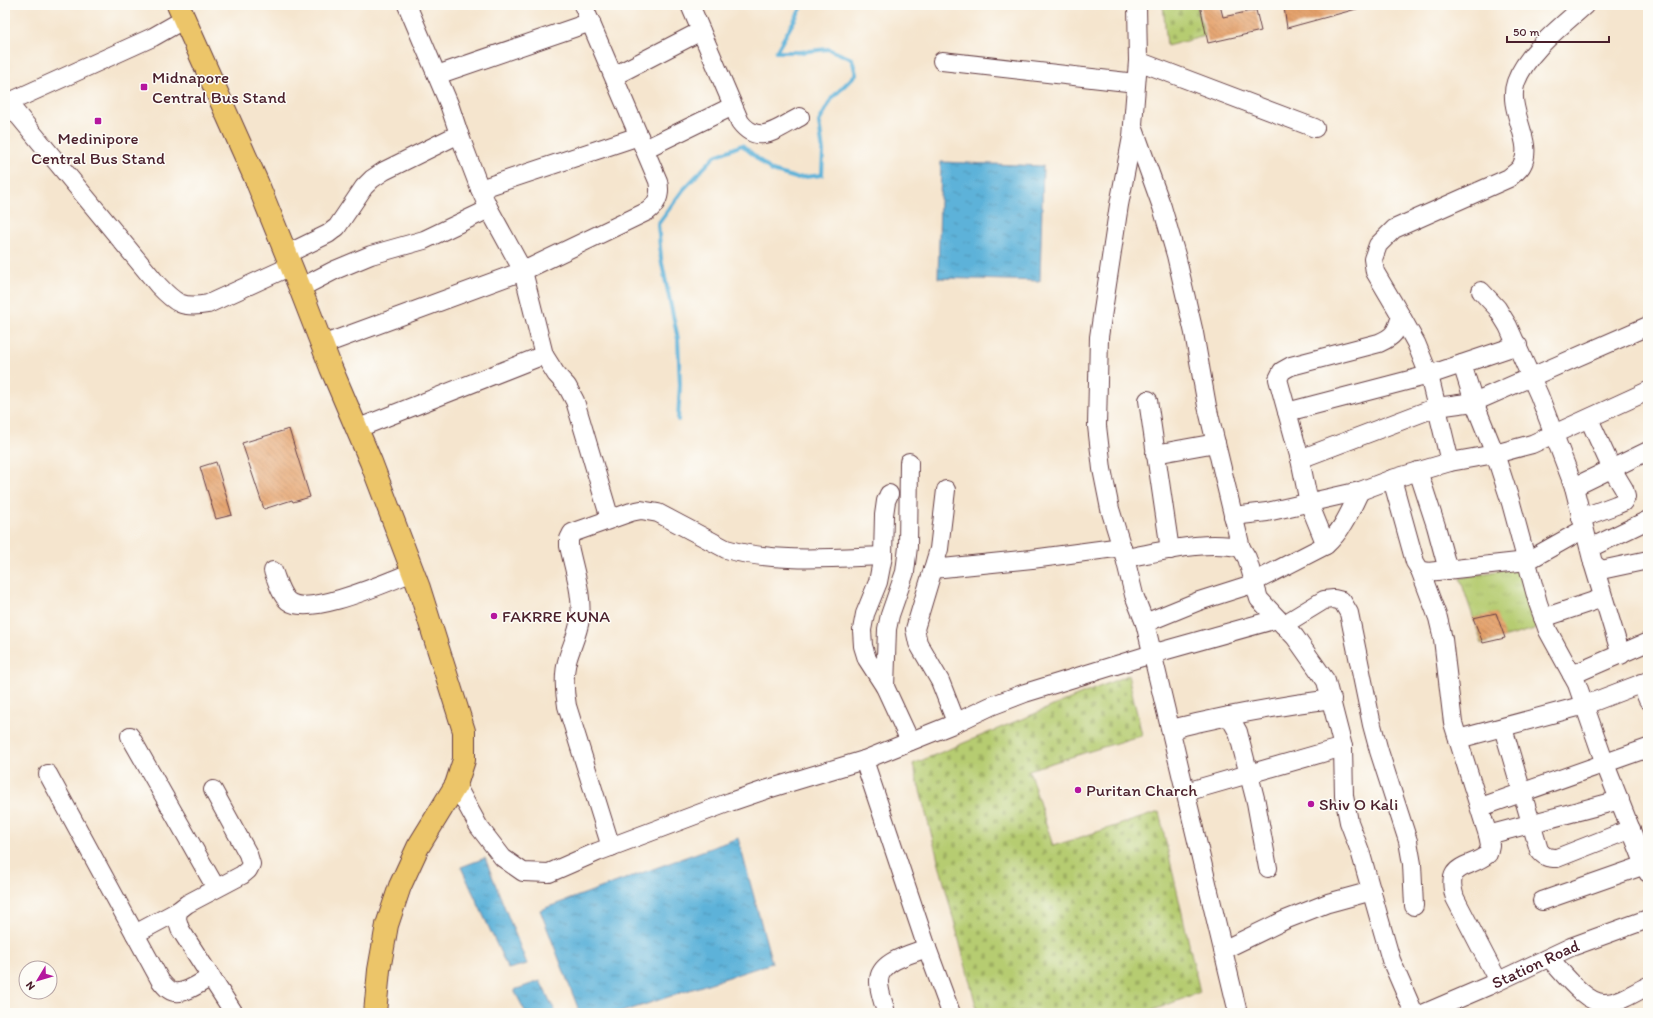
<svg xmlns="http://www.w3.org/2000/svg" width="1653" height="1018" viewBox="0 0 1653 1018" font-family="Itim,sans-serif">
	<style>
		.grass { fill: url(#grass-tufts); stroke: #80764e }
		.cemetery { fill: url(#cemetery-stones); stroke: #80764e }
		.water { fill: url(#water-ripples); stroke: #546882 }
		.lines { fill: none; stroke-linecap: round; stroke-linejoin: round }
		.stream { stroke: #5db2d9; stroke-width: 4 }
		.building { fill: url(#building-back-hatch) }
		.minor-casing { stroke: #643d43; stroke-width: 20 }
		.major-casing { stroke: #643d43; stroke-width: 24 }
		.minor { stroke: #fff; stroke-width: 18 }
		.major { stroke: #ecc569; stroke-width: 22 }
		.poi-dot { fill: #b5179e; stroke: #fdfcf7; stroke-width: 1.5 }
		.labels { text-anchor: middle; dominant-baseline: central; stroke-width: 3; stroke-linejoin: round; paint-order: stroke }
		.poi-label { font-size: 17px; fill: #4a1f2b; stroke: #fdfcf7; text-anchor: start }
		.street-label { font-size: 17px; fill: #4a1f2b; stroke: #fdfcf7 }
	</style>
	<defs>
		<pattern id="grass-tufts" width="24" height="20" patternUnits="userSpaceOnUse"><rect width="24" height="20" fill="#b6cc71"/><path d="M3 7l-1-3M5 7V3M7 7l1-3M15 17l-1-3M17 17v-4M19 17l1-3" fill="none" stroke="#9eaf62"/></pattern>
		<pattern id="cemetery-stones" width="16" height="16" patternUnits="userSpaceOnUse"><rect width="16" height="16" fill="#b6cc71"/><path d="M2 7V4a2 2 0 0 1 4 0v3zM10 15v-3a2 2 0 0 1 4 0v3z" fill="#9eaf62"/></pattern>
		<pattern id="water-ripples" width="26" height="14" patternUnits="userSpaceOnUse"><rect width="26" height="14" fill="#5db2d9"/><path d="M2 4q2-2 4 0t4 0M15 11q2-2 4 0t4 0" fill="none" stroke="#4f90b0"/></pattern>
		<pattern id="building-back-hatch" width="6" height="6" patternUnits="userSpaceOnUse"><rect width="6" height="6" fill="#e5a16b"/><path d="M-1 5l2 2M0 0l6 6M5-1l2 2" fill="none" stroke="#bc8358"/></pattern>
	</defs>
	<rect width="100%" height="100%" fill="#fdfcf7"/>
	<filter id="ink" filterUnits="userSpaceOnUse"><feTurbulence type="fractalNoise" baseFrequency=".025" numOctaves="2"/><feDisplacementMap in="SourceGraphic" scale="8" xChannelSelector="R" yChannelSelector="G"/><feConvolveMatrix kernelMatrix="1 2 1 2 8 2 1 2 1" color-interpolation-filters="sRGB"/></filter>
	<filter id="wash" filterUnits="userSpaceOnUse"><feTurbulence type="fractalNoise" baseFrequency=".012" numOctaves="4" result="noise"/><feDisplacementMap in="SourceGraphic" scale="16" xChannelSelector="R" yChannelSelector="G"/><feGaussianBlur stdDeviation="0.9" result="paint"/><feColorMatrix in="noise" values="0 0 0 0 0 0 0 0 0 0 0 0 0 0 0 0 0 1.4 0 .05"/><feComposite in="paint" operator="in"/></filter>
	<g filter="url(#wash)">
		<rect width="100%" height="100%" fill="#f5e5ce"/>
		<!-- grass -->
		<path class="grass" d="M1523 566 1538 628 1482 644 1460 578Z"/>
		<!-- cemetery -->
		<path class="cemetery" d="M1163 5H1197L1205 36 1167 46Z
			M1128 675 1142 735 1029 770 1053 846 1159 812 1200 992 1146 1013H978L913 764Z"/>
		<!-- water -->
		<path class="water" d="M941 162 1043 166 1040 281 938 278Z
			M738 838 772 963 619 1013H580L540 910Z
			M485 858 527 964 508 969 461 867Z
			M540 981 556 1013H526L514 990Z"/>
		<g class="lines">
			<!-- stream -->
			<path class="stream" d="M678 420 680 385 678 339 661 259 658 224 683 190 715 156 742 145 772 171 796 178 822 175 823 152 819 122 832 98 856 74 852 59 828 49 801 52H776L803 5"/>
		</g>
		<g id="blocks">
			<!-- building -->
			<path class="building" d="M1200 5H1220L1223 17 1256 10 1261 31 1208 43Z
				M1291 5H1359L1360 8 1287 28 1284 7Z
				M289 429 310 497 293 502 292 500 264 509 242 443Z
				M216 462 232 515 216 519 200 467Z
				M1496 613 1505 638 1483 643 1473 618Z"/>
		</g>
	</g>
	<g filter="url(#ink)">
		<use href="#blocks" fill-opacity="0" stroke="#643d43" stroke-width="1"/>
		<g class="lines">
			<!-- minor casing -->
			<g class="minor-casing">
				<g id="minor">
					<path d="M407 5 449 104 459 134 480 189 489 209 523 271 544 355 556 374 567 386 575 401 610 519"/>
					<path d="M690 5 740 122C759 147 778 128 800 117"/>
					<path d="M1137 5 1138 61 1132 137 1119 205 1099 337 1097 426 1102 469 1110 509 1125 558 1134 595 1145 623 1238 1013"/>
					<path d="M942 61 1136 83"/>
					<path d="M1138 61 1315 128"/>
					<path d="M437 75 591 22"/>
					<path d="M614 76 701 31"/>
					<path d="M8 103 158 285C175 303 182 309 208 304L291 266"/>
					<path d="M5 104 153 37 183 20"/>
					<path d="M1134 129 1162 207 1176 255 1194 333 1207 406 1241 548"/>
					<path d="M645 149 733 106"/>
					<path d="M480 189 639 136"/>
					<path d="M287 254 328 234 337 227 364 187 372 179 384 171 459 134"/>
					<path d="M300 288 335 270 371 255 424 240 489 209"/>
					<path d="M1481 291 1497 308 1508 326 1539 395 1574 487 1593 563 1601 570 1648 560"/>
					<path d="M1401 316 1416 343 1429 375 1450 462"/>
					<path d="M322 345 523 271 648 211C658 203 661 194 658 181L583 5"/>
					<path d="M1462 364 1474 402 1495 454 1511 503 1538 603 1548 631 1577 684 1605 764 1648 873"/>
					<path d="M1148 400 1170 550"/>
					<path d="M1287 412 1429 375 1518 345"/>
					<path d="M356 429 544 355"/>
					<path d="M1155 454 1216 443"/>
					<path d="M1300 459 1437 407 1474 402 1648 326"/>
					<path d="M1418 471 1436 526 1448 570"/>
					<path d="M1392 479 1415 562 1420 570 1428 572 1527 561 1584 529"/>
					<path d="M1574 487 1648 451"/>
					<path d="M946 490 939 549 915 629 918 643 940 681 956 722"/>
					<path d="M889 494 886 501 884 515 883 556 878 582 865 614 862 630 863 646 867 659 885 687 910 741"/>
					<path d="M1233 516 1267 512 1360 491 1392 479 1450 462 1495 454 1532 444 1648 391"/>
					<path d="M1581 518 1616 505 1623 502 1626 497 1624 489 1612 469 1589 419"/>
					<path d="M1326 545 1309 503 1300 459 1278 379 1282 371 1291 366 1379 343C1395 336 1396 332 1401 316L1375 272 1373 259 1378 245 1394 229 1509 178C1513 174 1520 170 1522 165 1535 142 1506 110 1516 82 1527 52 1562 26 1585 5"/>
					<path d="M1590 548 1648 520"/>
					<path d="M1125 558C1160 552 1207 539 1241 548L1247 558 1259 599 1295 637 1326 681 1343 747 1344 796 1349 822 1360 851 1391 960 1414 1013"/>
					<path d="M1593 563 1621 655"/>
					<path d="M933 569 1032 559 1122 547"/>
					<path d="M1420 570 1438 618 1443 639 1453 723 1488 835 1490 845 1488 854C1468 870 1444 862 1455 898L1498 981"/>
					<path d="M273 571C277 580 280 594 288 601 309 618 389 581 413 572"/>
					<path d="M1543 618 1603 598"/>
					<path d="M1145 623 1199 601 1246 586 1326 545C1343 530 1350 511 1360 491"/>
					<path d="M1283 625 1324 600 1334 599 1342 601 1349 613 1372 725 1379 751 1408 841 1412 864 1414 906"/>
					<path d="M1572 675 1648 642"/>
					<path d="M1641 683 1648 700"/>
					<path d="M885 687 887 629 890 615 905 572 908 547 909 462"/>
					<path d="M1229 716 1238 732 1256 802 1268 868"/>
					<path d="M1503 728 1539 850C1544 857 1548 858 1557 858L1631 829"/>
					<path d="M1171 729C1224 716 1277 706 1332 699"/>
					<path d="M130 736 216 888"/>
					<path d="M1458 739 1585 705 1648 681"/>
					<path d="M864 760 927 948 951 1013"/>
					<path d="M48 774 160 980C164 985 168 991 175 992 186 994 201 982 211 977"/>
					<path d="M456 785 479 827 503 858 523 872 549 873 597 852 730 802 768 789 864 760 951 725 991 706 1025 693 1152 654 1277 619"/>
					<path d="M213 790 248 854 251 864 248 870 242 875 187 904 178 911 177 919 180 929 234 1013"/>
					<path d="M1186 792 1343 747"/>
					<path d="M1481 807 1648 748"/>
					<path d="M1488 835 1620 800"/>
					<path d="M611 847 567 706C564 689 563 674 568 658 572 645 578 633 580 619 583 595 574 570 569 546V539L572 533 631 512 641 510 658 513 726 549C774 563 833 558 883 556"/>
					<path d="M1542 901 1645 865"/>
					<path d="M135 934 178 911"/>
					<path d="M1223 950 1285 920 1328 903 1372 891"/>
					<path d="M1549 958C1562 971 1585 1004 1605 1003 1620 1003 1635 992 1648 986"/>
					<path d="M886 1013C884 1003 879 993 879 982 878 961 912 954 927 948"/>
					<path id="s1" d="M1425 1013 1488 986 1571 947 1648 919"/>
				</g>
			</g>
			<!-- major casing -->
			<g class="major-casing">
				<path id="major" d="M178 5 257 182 300 288 331 368 371 462 419 588 464 731V760L456 785 418 847 400 886 387 925 379 970 375 1013"/>
			</g>
			<!-- minor -->
			<use href="#minor" class="minor"/>
			<!-- major -->
			<use href="#major" class="major"/>
		</g>
	</g>
	<!-- markers -->
	<g class="poi-dot">
		<rect x="140" y="83" width="8" height="8" rx="2"/>
		<rect x="94" y="117" width="8" height="8" rx="2"/>
		<circle cx="494" cy="616" r="4"/>
		<circle cx="1078" cy="790" r="4"/>
		<circle cx="1311" cy="804" r="4"/>
	</g>
	<g class="labels">
		<!-- poi labels -->
		<g class="poi-label">
			<text x="152" y="77">Midnapore<tspan x="152" dy="20">Central Bus Stand</tspan></text>
			<text x="98" y="138" text-anchor="middle">Medinipore<tspan x="98" dy="20">Central Bus Stand</tspan></text>
			<text x="502" y="616">FAKRRE KUNA</text>
			<text x="1086" y="790">Puritan Charch</text>
			<text x="1319" y="804">Shiv O Kali</text>
		</g>
		<!-- street labels -->
		<g class="street-label">
			<text stroke="none"><textPath href="#s1" startOffset="121">Station Road</textPath></text>
		</g>
	</g>
	<!-- margin -->
	<rect width="1653" height="1018" fill="none" stroke="#fdfcf7" stroke-width="20"/>
	<!-- north arrow -->
	<g transform="translate(38 980) rotate(232)"><circle r="19" fill="#fdfcf7" stroke="#b5a4a5"/>
	<path d="M0-3L7 15L0 10L-7 15Z" fill="#b5179e"/>
	<text y="-6" font-size="11" font-weight="bold" text-anchor="middle" fill="#4a1f2b">N</text>
	</g>
	<!-- scale -->
	<path d="M1507 36v6h102v-6" fill="none" stroke="#4a1f2b" stroke-width="2"/>
	<text x="1513" y="36" font-size="12" fill="#4a1f2b" stroke="#fdfcf7" stroke-width="3" paint-order="stroke">50 m</text>
</svg>
